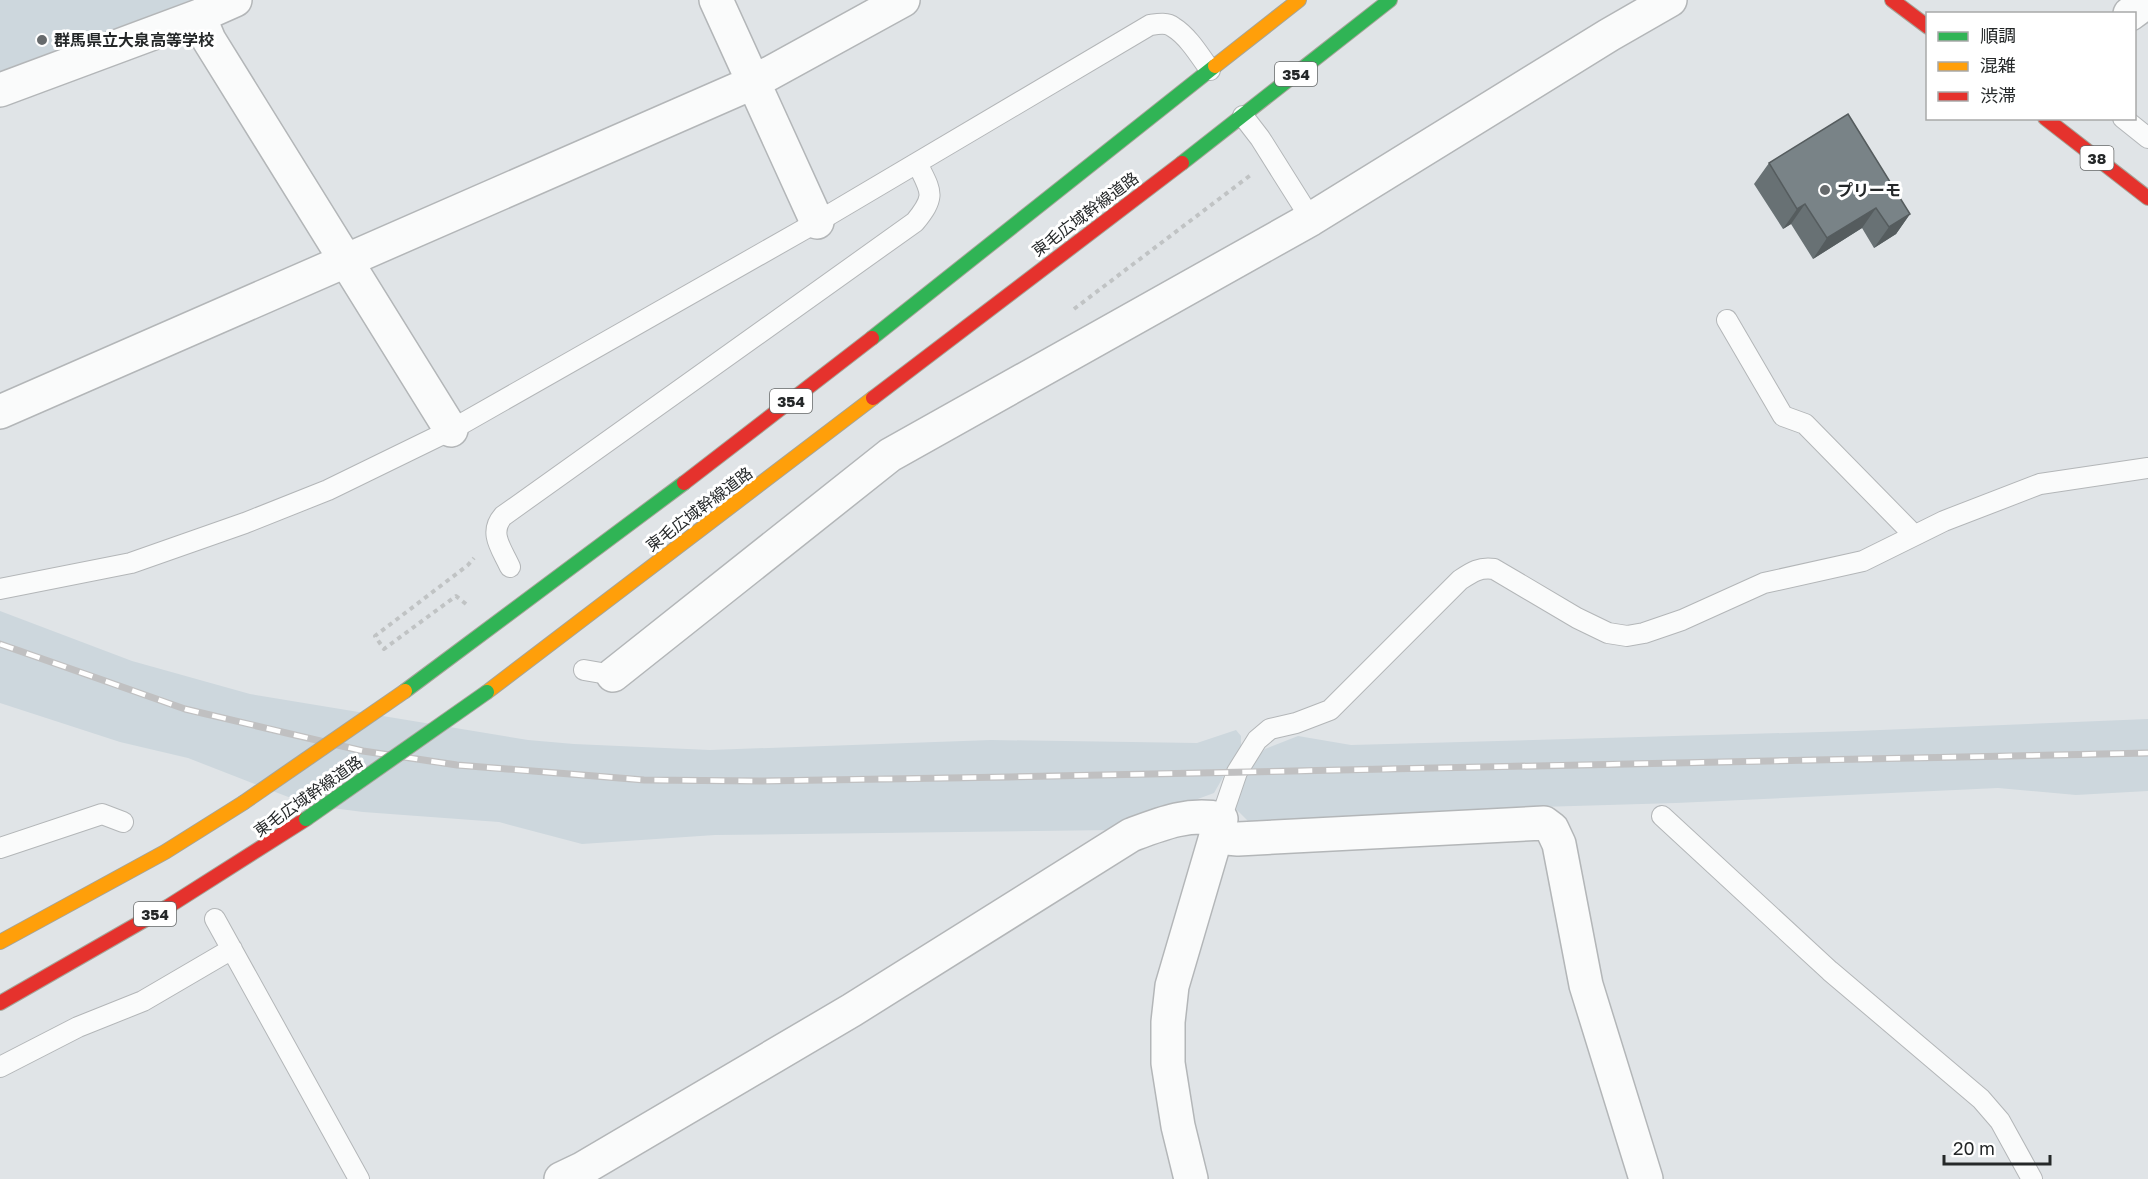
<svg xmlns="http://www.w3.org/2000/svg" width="2148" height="1179" viewBox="0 0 2148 1179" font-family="'Golos Text','Noto Sans JP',sans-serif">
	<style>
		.built { fill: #cdd7dd }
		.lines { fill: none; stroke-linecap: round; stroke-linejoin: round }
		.lane-casing { stroke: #b3b6b8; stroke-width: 22 }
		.street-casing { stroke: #b3b6b8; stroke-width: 36 }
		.fast-casing { stroke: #a5a498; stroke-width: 16 }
		.slow-casing { stroke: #a5a498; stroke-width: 16 }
		.jam-casing { stroke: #a5a498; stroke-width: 16 }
		.path { stroke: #c0c3c4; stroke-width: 4; stroke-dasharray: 4.5 4.5; stroke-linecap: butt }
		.lane { stroke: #fafbfb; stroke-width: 20 }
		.street { stroke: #fafbfb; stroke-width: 33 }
		.fast { stroke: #30b455; stroke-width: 14 }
		.slow { stroke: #ff9f0a; stroke-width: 14 }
		.jam { stroke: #e5322d; stroke-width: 14 }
		.rail-casing { stroke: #c0c0c1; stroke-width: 7 }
		.rail { stroke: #fff; stroke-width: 4.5; stroke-dasharray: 14; stroke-linecap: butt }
		.fast-bridge-casing { stroke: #a5a498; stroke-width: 16; stroke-linecap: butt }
		.slow-bridge-casing { stroke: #a5a498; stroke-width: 16; stroke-linecap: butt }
		.fast-bridge { stroke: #30b455; stroke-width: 14 }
		.slow-bridge { stroke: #ff9f0a; stroke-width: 14 }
		.wall { fill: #687174 }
		.shaded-wall { fill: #555c5e }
		.building { fill: #798387; stroke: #555c5e; stroke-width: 1.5 }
		.poi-dot { fill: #666a6c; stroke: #fff; stroke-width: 2 }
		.labels { text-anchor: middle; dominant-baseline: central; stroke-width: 6; stroke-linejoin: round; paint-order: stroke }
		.shield { fill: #fff; stroke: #666869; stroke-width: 1.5 }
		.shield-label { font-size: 15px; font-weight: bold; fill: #252829 }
		.poi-label { font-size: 16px; font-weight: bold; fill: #252829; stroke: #fff; text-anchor: start }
		.street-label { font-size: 16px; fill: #252829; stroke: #fff }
	</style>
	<rect width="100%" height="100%" fill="#e0e4e7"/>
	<!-- built -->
	<path class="built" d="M0 0H191L0 71Z
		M0 611 132 661 250 694 528 740 574 744 710 750 991 740 1197 743 1236 730 1241 736V746L1214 793 1114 830 715 835 582 844 499 822 363 812 309 805 188 758 120 742 0 703Z
		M2148 719V791L2076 795 1998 788 1676 803 1540 807 1249 822 1234 807 1241 788 1253 762 1265 749 1298 736 1351 745 1856 731Z"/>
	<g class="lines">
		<!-- lane casing -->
		<g class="lane-casing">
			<path id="lane" d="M1243 116 1260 138 1311 219
				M2123 118 2148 138
				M1727 320 1783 416 1805 424 1914 535
				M510 567C502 549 488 533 503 516L915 222C937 195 931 192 917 163
				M0 589 131 563 245 523 328 490 451 430 817 222 1150 25C1157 24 1167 22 1173 27 1188 36 1200 56 1210 70
				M584 670 613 675
				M1662 816 1830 971 1981 1099 2000 1121 2032 1179
				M1221 819 1237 772 1257 740 1270 729 1296 723 1330 710 1460 580C1472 572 1479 567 1494 569L1577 618 1608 633 1627 636 1644 633 1682 620 1764 583 1863 561 1944 521 2040 484 2148 468
				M0 848 102 814 123 822
				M215 919 359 1179
				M0 1067 78 1027 143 1001 232 949"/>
		</g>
		<!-- street casing -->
		<g class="street-casing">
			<path id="street" d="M716 0 817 222
				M2130 14 2148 1
				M199 16 209 40 451 430
				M0 90 199 16 235 0
				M0 412 752 83 903 0
				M613 675 890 455 1311 219 1609 35 1670 0
				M1216 837 1238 839 1544 823 1552 829 1559 844 1586 985 1646 1179
				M561 1179 582 1169 852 1010 1131 835C1160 824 1189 812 1221 819L1172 986 1168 1022V1063L1178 1126 1191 1179"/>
		</g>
		<!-- fast casing -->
		<g class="fast-casing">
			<path id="fast" d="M1182 163 1390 0
				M872 338 1215 66
				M405 691 684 483"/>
		</g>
		<!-- slow casing -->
		<g class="slow-casing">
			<path id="slow" d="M1215 66 1299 0
				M487 692 873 398
				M0 942 165 852 243 803"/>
		</g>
		<!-- jam casing -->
		<g class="jam-casing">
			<path id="jam" d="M1892 0 1928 27
				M2045 118 2148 198
				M873 398 1182 163
				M684 483 872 338
				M0 1003 169 906 306 819"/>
		</g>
		<!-- path -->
		<path class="path" d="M1074 309 1252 174
			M466 604 456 596 384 649 375 636 468 565 474 558"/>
		<!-- lane -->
		<use href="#lane" class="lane"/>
		<!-- street -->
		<use href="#street" class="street"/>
		<!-- fast -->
		<use href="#fast" class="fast"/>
		<!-- slow -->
		<use href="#slow" class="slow"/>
		<!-- jam -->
		<use href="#jam" class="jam"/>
		<!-- rail casing -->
		<g class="rail-casing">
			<path id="rail" d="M0 644 185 709 363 751 457 765 644 780 761 781 1009 777 2148 753"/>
		</g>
		<!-- rail -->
		<use href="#rail" class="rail"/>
		<!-- fast-bridge casing -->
		<g class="fast-bridge-casing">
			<path id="fast-bridge" d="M306 819 487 692"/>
		</g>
		<!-- slow-bridge casing -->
		<g class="slow-bridge-casing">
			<path id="slow-bridge" d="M243 803 405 691"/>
		</g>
		<!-- fast-bridge -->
		<use href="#fast-bridge" class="fast-bridge"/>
		<!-- slow-bridge -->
		<use href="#slow-bridge" class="slow-bridge"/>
	</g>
	<!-- wall -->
	<path class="wall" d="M1769 163 1910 214 1896 234 1874 248 1862 228 1813 259 1791 224 1783 229 1754 184Z"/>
	<!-- shaded-wall -->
	<path class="shaded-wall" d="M1805 204 1791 224 1783 229 1797 209Z
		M1876 208 1862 228 1813 259 1827 238Z
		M1910 214 1896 234 1874 248 1889 227Z"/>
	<!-- building -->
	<path class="building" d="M1848 114 1910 214 1889 227 1876 208 1827 238 1805 204 1797 209 1769 163Z"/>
	<!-- markers -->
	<g class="poi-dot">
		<circle cx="42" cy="40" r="6"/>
		<circle cx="1825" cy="190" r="6"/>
	</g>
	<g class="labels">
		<!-- shield labels -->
		<g class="shield">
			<rect x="1275" y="62" width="42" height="24" rx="4.5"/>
			<rect x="2080.5" y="146" width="33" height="24" rx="4.5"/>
			<rect x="770" y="389" width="42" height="24" rx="4.5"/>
			<rect x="134" y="902" width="42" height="24" rx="4.5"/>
		</g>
		<g class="shield-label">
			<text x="1296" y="74">354</text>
			<text x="2097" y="158">38</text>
			<text x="791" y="401">354</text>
			<text x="155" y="914">354</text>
		</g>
		<!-- poi labels -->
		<g class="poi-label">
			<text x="54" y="40">群馬県立大泉高等学校</text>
			<text x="1837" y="190">プリーモ</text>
		</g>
		<!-- street labels -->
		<g class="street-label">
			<text transform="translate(1085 214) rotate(-37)">東毛広域幹線道路</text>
			<text transform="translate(699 509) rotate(-37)">東毛広域幹線道路</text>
			<text transform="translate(308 796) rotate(-35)">東毛広域幹線道路</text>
		</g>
	</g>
	<!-- legend -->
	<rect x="1926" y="12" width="210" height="108" fill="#ffffff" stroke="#a8a9a9" stroke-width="1.5"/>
	<rect x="1938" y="32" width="30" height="9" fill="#30b455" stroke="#a8a9a9" stroke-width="1.5"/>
	<text x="1980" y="42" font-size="18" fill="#252829">順調</text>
	<rect x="1938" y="62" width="30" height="9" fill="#ff9f0a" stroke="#a8a9a9" stroke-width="1.5"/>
	<text x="1980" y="72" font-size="18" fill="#252829">混雑</text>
	<rect x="1938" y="92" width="30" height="9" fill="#e5322d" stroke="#a8a9a9" stroke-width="1.5"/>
	<text x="1980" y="102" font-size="18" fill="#252829">渋滞</text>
	<!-- scale -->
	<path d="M1944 1155v9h106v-9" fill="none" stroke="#252829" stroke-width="3"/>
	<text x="1953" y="1155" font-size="18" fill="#252829" stroke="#ffffff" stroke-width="4.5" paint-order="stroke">20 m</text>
</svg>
